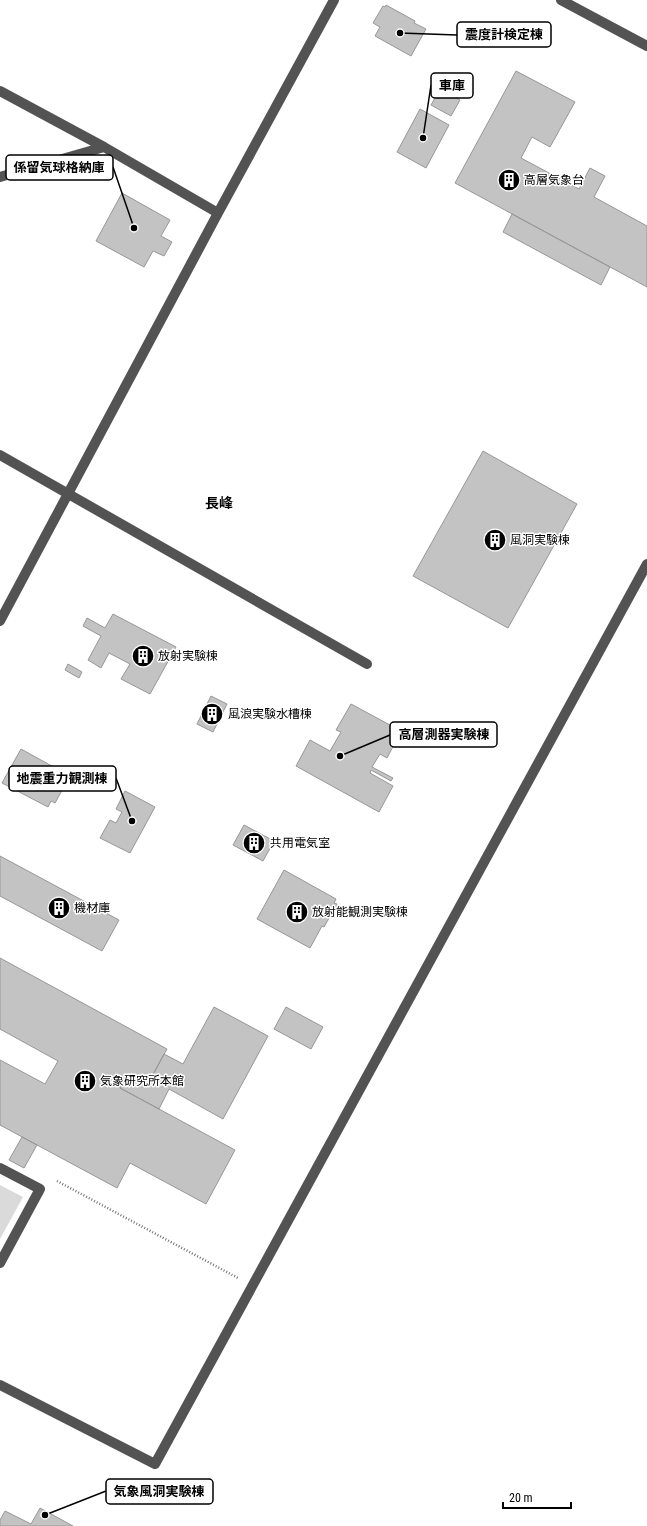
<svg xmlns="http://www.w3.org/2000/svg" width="647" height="1526" viewBox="0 0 647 1526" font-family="'Roboto Condensed','Noto Sans JP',sans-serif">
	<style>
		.green { fill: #dadada }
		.building { fill: #c3c3c3; stroke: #979797 }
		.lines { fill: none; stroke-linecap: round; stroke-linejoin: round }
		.path { stroke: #757575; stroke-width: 2.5; stroke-dasharray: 1 2; stroke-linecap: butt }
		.minor { stroke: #535353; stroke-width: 10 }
		.labels { text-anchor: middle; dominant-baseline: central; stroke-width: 3; stroke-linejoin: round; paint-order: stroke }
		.poi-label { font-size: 12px; fill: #000; stroke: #fff; text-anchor: start }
		.quarter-label { font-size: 14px; font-weight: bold; fill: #000; stroke: #fff }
		.leader { fill: none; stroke: #000; stroke-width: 1.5 }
		.callout-dot { fill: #000; stroke: #fff; stroke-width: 1.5 }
		.callout { fill: #fff; stroke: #000; stroke-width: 1.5 }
		.callout-label { font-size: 13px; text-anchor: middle; font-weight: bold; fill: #000 }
	</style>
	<rect width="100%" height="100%" fill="#fff"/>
	<!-- green -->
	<path class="green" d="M0 1185 23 1197 0 1239Z"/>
	<!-- building -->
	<path class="building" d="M386 5 415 21 414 23 426 29 411 56 375 36 380 27 373 23 383 6 385 7Z
		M516 71 575 102 550 147 532 137 521 158 579 189 590 168 605 176 594 197 647 226V287L455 183Z
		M440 89 460 100 451 116 431 105Z
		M420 109 449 125 426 168 397 152Z
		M122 193 170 220 161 236 172 242 164 256 153 251 144 267 96 241Z
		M512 214 610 267 601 285 503 232Z
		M483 451 577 504 508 628 413 576Z
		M113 614 176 647 150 694 121 679 130 664 109 653 101 668 88 660 101 636 83 626 87 618 105 628Z
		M68 664 82 672 79 678 65 670Z
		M211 696 227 704 213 732 197 724Z
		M351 704 401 731 387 758 380 754 372 767 393 778 391 781 371 770 370 773 393 786 379 812 296 766 310 740 330 751 341 732 336 730Z
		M21 749 70 776 55 803 51 801 48 807 2 783Z
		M125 791 155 807 130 853 100 838 110 820 116 823 122 812 116 809Z
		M244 825 274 841 263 861 233 845Z
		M0 856 119 920 102 951 0 896Z
		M284 870 336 899 334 903 337 904 324 927 322 926 310 948 257 919Z
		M0 958 167 1049 150 1080 140 1075 137 1081 130 1078 127 1083 124 1081 120 1088 235 1150 206 1204 130 1163 117 1188 0 1125V1060L45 1084 58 1061 0 1029Z
		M214 1007 268 1036 223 1119 169 1089 159 1109 120 1088 124 1081 127 1083 130 1078 137 1081 140 1075 150 1080 164 1054 183 1064Z
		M286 1007 323 1027 311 1049 274 1029Z
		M22 1137 37 1145 24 1168 9 1160Z
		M40 1508 73 1526H0V1520L5 1511 31 1524Z"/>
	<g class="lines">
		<!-- path -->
		<path class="path" d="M57 1181 238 1278"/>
		<!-- minor -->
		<path class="minor" d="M561 0 647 46
			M0 91 104 147 218 213
			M0 177 104 147
			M0 455 367 664
			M0 621 218 213 334 0
			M0 1168 40 1189 0 1263
			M0 1385 155 1464 647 564"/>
	</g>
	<!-- icons -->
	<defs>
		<g id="building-disc" transform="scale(1.15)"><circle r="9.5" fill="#000" stroke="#fff"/><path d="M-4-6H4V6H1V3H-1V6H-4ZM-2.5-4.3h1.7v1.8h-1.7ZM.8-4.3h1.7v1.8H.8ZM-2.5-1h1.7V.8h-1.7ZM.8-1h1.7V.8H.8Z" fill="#fff"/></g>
	</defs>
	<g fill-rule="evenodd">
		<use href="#building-disc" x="509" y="180"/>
		<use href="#building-disc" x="495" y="540"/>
		<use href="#building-disc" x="143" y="656"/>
		<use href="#building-disc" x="212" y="714"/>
		<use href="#building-disc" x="254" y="843"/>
		<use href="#building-disc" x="59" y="908"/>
		<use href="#building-disc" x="297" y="912"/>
		<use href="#building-disc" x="85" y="1081"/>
	</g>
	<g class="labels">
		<!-- poi labels -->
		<g class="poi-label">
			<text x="524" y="180">高層気象台</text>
			<text x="510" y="540">風洞実験棟</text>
			<text x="158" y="656">放射実験棟</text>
			<text x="228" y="714">風浪実験水槽棟</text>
			<text x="270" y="843">共用電気室</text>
			<text x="74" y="908">機材庫</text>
			<text x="312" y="912">放射能観測実験棟</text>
			<text x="100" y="1081">気象研究所本館</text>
		</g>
		<!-- quarter labels -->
		<g class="quarter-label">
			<text x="219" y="503">長峰</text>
		</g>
	</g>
	<!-- callouts -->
	<path class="leader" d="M400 33L457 35M423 138L431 85M134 228L113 167M340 756L390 735M132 821L116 778M45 1515L106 1491"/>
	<g class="callout-dot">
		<circle cx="400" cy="33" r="4"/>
		<circle cx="423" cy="138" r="4"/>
		<circle cx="134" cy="228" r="4"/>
		<circle cx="340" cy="756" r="4"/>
		<circle cx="132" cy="821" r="4"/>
		<circle cx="45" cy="1515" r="4"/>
	</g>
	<g class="callout">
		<rect x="457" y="22" width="94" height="25" rx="4"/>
		<rect x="431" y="73" width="42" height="25" rx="4"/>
		<rect x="6" y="155" width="107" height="25" rx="4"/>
		<rect x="390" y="722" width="107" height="25" rx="4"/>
		<rect x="9" y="766" width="107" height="25" rx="4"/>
		<rect x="106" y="1479" width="107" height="25" rx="4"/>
	</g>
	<g class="callout-label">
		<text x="504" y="39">震度計検定棟</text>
		<text x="452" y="90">車庫</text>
		<text x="59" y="172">係留気球格納庫</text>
		<text x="444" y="739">高層測器実験棟</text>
		<text x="62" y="783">地震重力観測棟</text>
		<text x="159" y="1496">気象風洞実験棟</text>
	</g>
	<!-- scale -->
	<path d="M503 1502v6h68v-6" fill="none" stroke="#000000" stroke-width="2"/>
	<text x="509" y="1502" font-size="12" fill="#000000" stroke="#ffffff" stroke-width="3" paint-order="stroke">20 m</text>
</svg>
